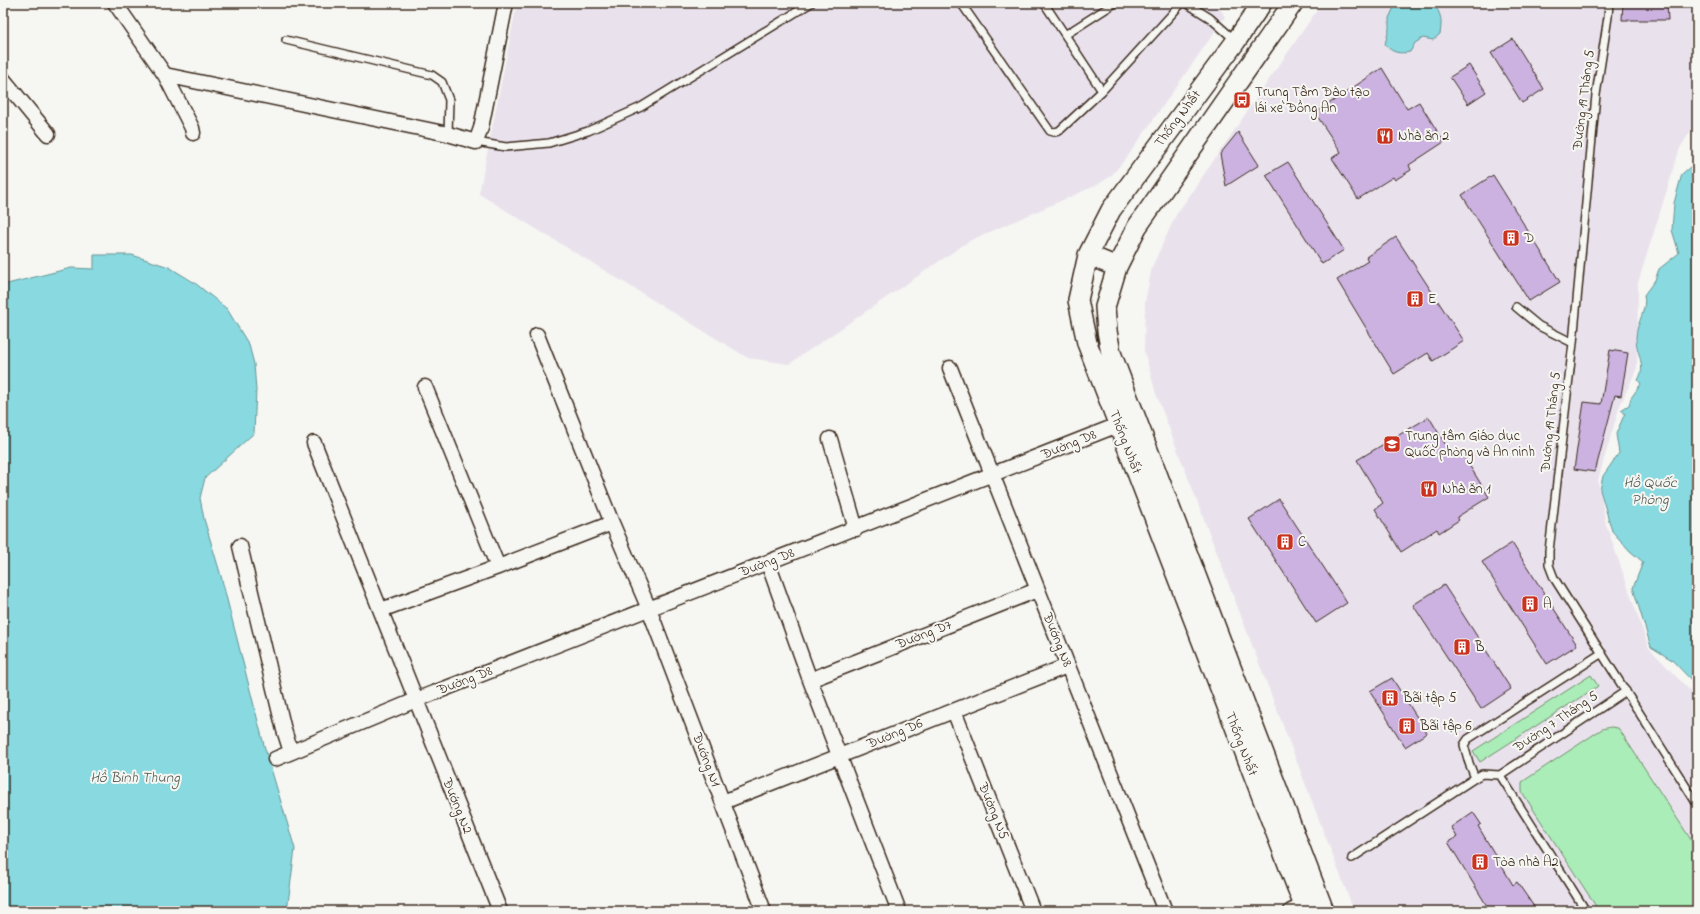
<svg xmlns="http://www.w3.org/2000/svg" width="1700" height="914" viewBox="0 0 1700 914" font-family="'Indie Flower',sans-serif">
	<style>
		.built { fill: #e9e2ed }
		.green { fill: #aaedb8; stroke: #728c6b }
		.water { fill: #88d9e0; stroke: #699392 }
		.building { fill: #cbb2e0; stroke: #3b2a1e }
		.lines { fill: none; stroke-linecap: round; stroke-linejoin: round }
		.lane-casing { stroke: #3b2a1e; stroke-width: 10 }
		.street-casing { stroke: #3b2a1e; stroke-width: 17 }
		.secondary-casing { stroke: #3b2a1e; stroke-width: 22 }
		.lane { stroke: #f6f6f2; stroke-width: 7 }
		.street { stroke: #f6f6f2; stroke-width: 14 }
		.secondary { stroke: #f6f6f2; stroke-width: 19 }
		.labels { text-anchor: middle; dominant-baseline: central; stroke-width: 4; stroke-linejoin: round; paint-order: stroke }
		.poi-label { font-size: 14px; fill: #3b2a1e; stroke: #f6f6f2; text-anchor: start }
		.street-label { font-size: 14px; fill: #3b2a1e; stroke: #f6f6f2 }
		.water-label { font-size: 15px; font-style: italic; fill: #4e564e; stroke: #f6f6f2 }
	</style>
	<rect width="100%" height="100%" fill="#f6f6f2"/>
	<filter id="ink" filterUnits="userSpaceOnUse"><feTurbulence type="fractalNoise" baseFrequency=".025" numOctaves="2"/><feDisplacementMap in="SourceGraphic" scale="8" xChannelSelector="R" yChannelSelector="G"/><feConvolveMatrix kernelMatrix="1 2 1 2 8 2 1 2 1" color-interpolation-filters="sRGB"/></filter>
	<g filter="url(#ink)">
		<!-- built -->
		<path class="built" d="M517 3H1217L1225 17 1128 156 1111 176 1097 185 969 241 789 364 748 358 479 194Z
			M1322 3H1697V121L1680 148 1638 283 1637 368 1619 408 1598 480 1606 524 1649 648 1697 698V911H1354L1156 394 1144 350 1145 302 1152 267 1176 215Z"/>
		<!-- green -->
		<path class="green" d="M1591 675 1598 686 1480 762 1473 751Z
			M1611 727 1618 728 1621 732 1697 849V911H1599L1522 792V782L1602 729Z"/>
		<!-- water -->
		<path class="water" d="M1396 3H1433C1442 15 1442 20 1440 34L1433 40 1423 38 1415 43 1410 52C1399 54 1392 53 1385 44L1389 29V18Z
			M1697 161V686L1672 660 1651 647 1633 588 1643 562 1630 551 1612 531 1600 490 1603 476 1619 453 1616 434 1625 413 1621 410 1629 405 1631 398 1641 384 1638 380C1647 366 1636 353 1636 338 1636 323 1648 309 1644 295L1655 280 1659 269 1679 253 1672 230 1674 203 1682 174Z
			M94 255H132L169 267 195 283 227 309 249 345 254 364 256 390 254 433 205 478 200 498 204 519 221 576 264 745 295 849 287 911H3V285L71 268 94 269Z"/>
		<!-- building -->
		<path class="building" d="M1623 3H1667L1668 20H1622Z
			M1513 39 1544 89 1522 103 1491 53Z
			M1469 65 1486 92 1468 104 1450 77Z
			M1382 68 1407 109 1419 102 1444 142 1409 165 1411 170 1395 180 1393 177 1358 199 1332 158 1341 152 1315 113Z
			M1238 132 1259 165 1226 186 1220 154Z
			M1288 162 1344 250 1322 264 1266 175Z
			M1493 175 1560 282 1529 301 1462 195Z
			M1396 237 1464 341 1433 361 1428 353 1394 374 1337 280 1368 261 1366 257Z
			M1610 350 1628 353 1621 396 1615 395 1595 472 1574 469 1584 402 1601 404Z
			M1429 417 1453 457 1461 452 1489 497 1457 517 1459 520 1439 533 1437 529 1401 552 1375 509 1383 503 1357 460Z
			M1279 499 1347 603 1316 623 1249 519Z
			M1512 543 1577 645 1547 664 1482 562Z
			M1444 585 1511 689 1481 709 1413 605Z
			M1392 678 1427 733 1405 747 1370 691Z
			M1473 812 1481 824 1478 826 1513 885 1517 882 1537 911H1490L1448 842 1457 837 1451 827Z"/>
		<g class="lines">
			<!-- lane casing -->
			<g class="lane-casing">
				<path id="lane" d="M961 3 1050 131 1054 132 1059 131 1102 91 1182 3
					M1044 3 1102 91
					M1186 3 1210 18 1236 41
					M1609 3 1608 17 1596 95 1573 343 1549 551V565L1554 578 1697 804
					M1065 35 1115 3
					M286 40 432 75 442 82 449 100 448 134
					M476 142 506 147 549 143 588 131 641 107 811 3
					M1516 307 1539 326 1573 343
					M1500 775 1586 911
					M1500 775 1626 691
					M1475 778 1469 763 1464 745 1468 739 1602 653
					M1352 858 1475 778 1482 774 1500 775"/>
			</g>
			<!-- street casing -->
			<g class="street-casing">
				<path id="street" d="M115 3 165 75 448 134 476 142 481 128 506 3
					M165 75 192 128 193 133
					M3 79 48 134
					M537 335 612 523 649 609 764 911
					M950 368 1165 911
					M425 387 498 567
					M830 439 856 529
					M314 443 500 911
					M240 546 284 730 291 752
					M768 563 810 680 899 911
					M381 610 498 567 612 523
					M810 680 1037 590
					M954 711 1033 911
					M275 759 416 700 1118 425
					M723 802 1067 666
					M1291 911 1304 905"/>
			</g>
			<!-- secondary casing -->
			<g class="secondary-casing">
				<path id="secondary" d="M1262 3 1236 41 1111 210 1088 255 1078 300 1087 343 1306 911
					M1293 3 1137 227 1117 267 1105 307 1107 331 1111 353 1324 911
					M1088 255 1117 267"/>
			</g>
			<!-- lane -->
			<use href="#lane" class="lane"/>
			<!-- street -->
			<use href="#street" class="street"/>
			<!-- secondary -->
			<use href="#secondary" class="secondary"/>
		</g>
	</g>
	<!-- icons -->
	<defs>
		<g id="bus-square" transform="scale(0.9)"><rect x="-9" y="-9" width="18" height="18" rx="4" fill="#c8321e" stroke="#f6f6f2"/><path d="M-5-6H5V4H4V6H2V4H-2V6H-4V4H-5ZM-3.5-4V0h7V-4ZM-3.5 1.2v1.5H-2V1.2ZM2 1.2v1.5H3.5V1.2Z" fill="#fff"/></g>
		<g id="restaurant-square" transform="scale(0.9)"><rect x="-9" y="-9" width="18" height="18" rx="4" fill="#c8321e" stroke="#f6f6f2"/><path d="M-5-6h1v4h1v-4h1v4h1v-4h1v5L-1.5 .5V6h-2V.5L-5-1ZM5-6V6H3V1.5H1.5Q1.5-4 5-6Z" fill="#fff"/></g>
		<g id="building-square" transform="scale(0.9)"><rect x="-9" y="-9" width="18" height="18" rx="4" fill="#c8321e" stroke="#f6f6f2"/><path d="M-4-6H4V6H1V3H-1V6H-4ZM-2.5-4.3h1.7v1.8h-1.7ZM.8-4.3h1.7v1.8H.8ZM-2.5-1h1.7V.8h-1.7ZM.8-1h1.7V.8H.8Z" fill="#fff"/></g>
		<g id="school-square" transform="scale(0.9)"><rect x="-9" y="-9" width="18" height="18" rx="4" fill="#c8321e" stroke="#f6f6f2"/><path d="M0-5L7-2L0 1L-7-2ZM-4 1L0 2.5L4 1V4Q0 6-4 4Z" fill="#fff"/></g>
	</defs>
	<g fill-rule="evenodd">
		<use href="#bus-square" x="1242" y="100"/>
		<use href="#restaurant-square" x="1385" y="136"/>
		<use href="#building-square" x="1511" y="238"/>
		<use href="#building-square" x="1415" y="299"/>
		<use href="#school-square" x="1392" y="444"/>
		<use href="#restaurant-square" x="1429" y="489"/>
		<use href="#building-square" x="1285" y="542"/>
		<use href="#building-square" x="1530" y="604"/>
		<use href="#building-square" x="1462" y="647"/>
		<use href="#building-square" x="1390" y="698"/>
		<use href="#building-square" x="1407" y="726"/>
		<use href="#building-square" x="1480" y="862"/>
	</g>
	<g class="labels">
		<!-- poi labels -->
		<g class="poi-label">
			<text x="1255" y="92">Trung Tâm Đào tạo<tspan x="1255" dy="16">lái xe Đồng An</tspan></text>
			<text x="1398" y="136">Nhà ăn 2</text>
			<text x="1524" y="238">D</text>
			<text x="1428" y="299">E</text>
			<text x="1405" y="436">Trung tâm Giáo dục<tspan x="1405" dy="16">Quốc phòng và An ninh</tspan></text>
			<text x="1442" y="489">Nhà ăn 1</text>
			<text x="1298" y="542">C</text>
			<text x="1543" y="604">A</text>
			<text x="1475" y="647">B</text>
			<text x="1403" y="698">Bãi tập 5</text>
			<text x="1420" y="726">Bãi tập 6</text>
			<text x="1493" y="862">Tòa nhà A2</text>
		</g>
		<!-- street labels -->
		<g class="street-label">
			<text transform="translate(1584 100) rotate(-83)">Đường 19 Tháng 5</text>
			<text transform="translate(1178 119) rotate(-53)">Thống Nhất</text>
			<text transform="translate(1551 422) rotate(-84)">Đường 19 Tháng 5</text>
			<text transform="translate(1125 442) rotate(69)">Thống Nhất</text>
			<text transform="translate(1069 445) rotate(-22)">Đường D8</text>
			<text transform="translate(767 563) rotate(-21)">Đường D8</text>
			<text transform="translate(924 635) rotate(-21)">Đường D7</text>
			<text transform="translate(1057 640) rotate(68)">Đướng N8</text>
			<text transform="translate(465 681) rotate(-21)">Đường D8</text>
			<text transform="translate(1556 722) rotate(-34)">Đường 7 Tháng 5</text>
			<text transform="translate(895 734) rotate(-22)">Đường D6</text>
			<text transform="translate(1241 744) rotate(69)">Thống Nhất</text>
			<text transform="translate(706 760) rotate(69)">Đướng N1</text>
			<text transform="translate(457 806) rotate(68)">Đướng N2</text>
			<text transform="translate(993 811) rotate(68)">Đường N5</text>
		</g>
		<!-- water labels -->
		<g class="water-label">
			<text x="1650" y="483">Hồ Quốc<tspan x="1650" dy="17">Phòng</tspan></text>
			<text x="135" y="778">Hồ Bình Thung</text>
		</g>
	</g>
	<!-- margin -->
	<rect width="1700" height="914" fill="none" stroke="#f6f6f2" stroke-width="16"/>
	<rect x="8" y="8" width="1684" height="898" fill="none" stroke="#3b2a1e" stroke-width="1.5" filter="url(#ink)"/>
</svg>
